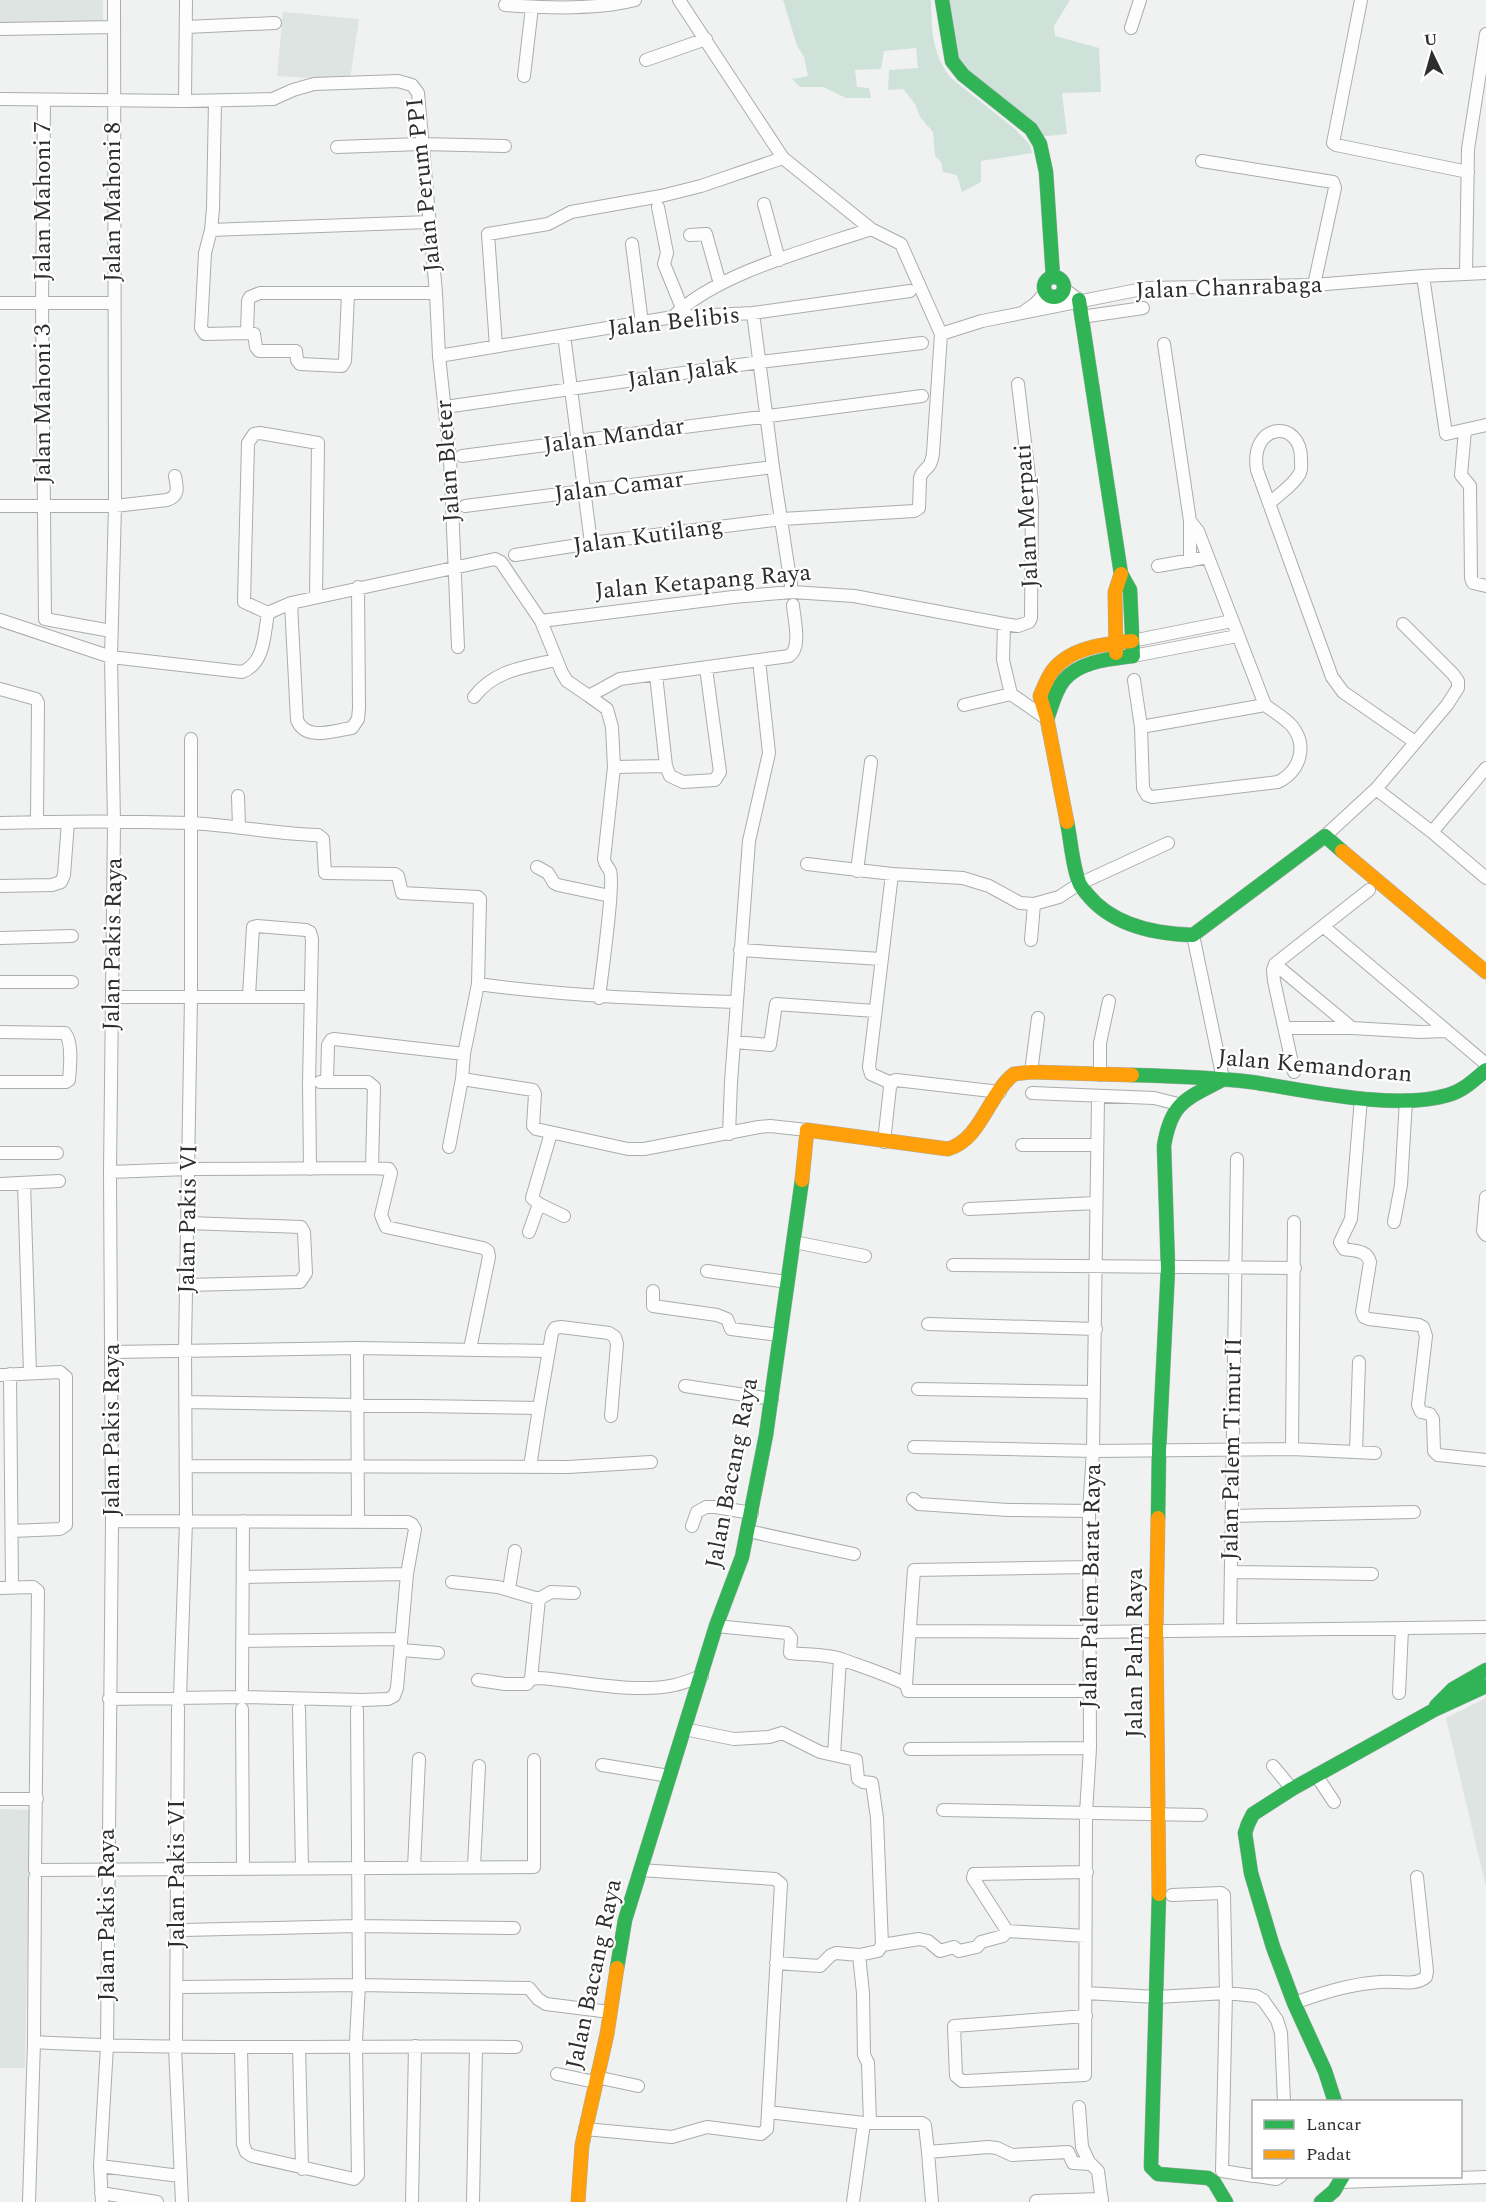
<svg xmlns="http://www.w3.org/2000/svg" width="1486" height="2202" viewBox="0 0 1486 2202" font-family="Spectral,serif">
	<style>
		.built { fill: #dde4e2 }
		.green { fill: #cfe2da }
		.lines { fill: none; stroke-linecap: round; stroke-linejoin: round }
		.street-casing { stroke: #aaadac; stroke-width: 14 }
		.fast-casing { stroke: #aaadac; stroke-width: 15 }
		.slow-casing { stroke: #aaadac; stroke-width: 15 }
		.street { stroke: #fdfdfd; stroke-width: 12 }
		.fast { stroke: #30b455; stroke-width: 14 }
		.slow { stroke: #ff9f0a; stroke-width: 14 }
		.labels { text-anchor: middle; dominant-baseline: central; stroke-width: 4.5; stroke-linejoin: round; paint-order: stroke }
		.street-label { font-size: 24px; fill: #2d2f2e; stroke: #fff }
	</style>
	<rect width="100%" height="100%" fill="#eff2f1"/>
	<!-- built -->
	<path class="built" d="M0 0H103V22L0 24Z
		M283 12 359 19 350 80 277 76Z
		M1486 1698V1887L1446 1718Z
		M0 1809 30 1810 25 2068H0Z"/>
	<!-- green -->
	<path class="green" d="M783 0H931C932 31 931 52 951 78L1015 129 1030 145 1032 153 981 161V182L962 192 957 175 943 172 941 162 935 156 933 132 920 117 915 104 903 89 888 90 889 70 918 68 916 48 884 51 881 69 855 70 857 87 869 88 871 98H846L823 87H800L792 79 808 76 804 57 797 46Z
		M942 0H1070L1054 26 1055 36 1099 48 1101 92 1062 93 1067 134 1037 137 963 75Z"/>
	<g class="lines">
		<!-- street casing -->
		<g class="street-casing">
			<path id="street" d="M679 0 783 158 871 229
				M1361 0 1333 143 1336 145 1468 172
				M505 5C544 8 597 10 635 0
				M186 27 275 23
				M1131 28 1140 0
				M0 29 114 27
				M646 60 706 39
				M524 76 532 7
				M0 99 185 101 273 99 293 90 314 84 398 81 412 85 418 93 436 293 439 356 450 458 458 647
				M44 100 42 303 45 619 111 631
				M185 101 186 0
				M215 101 213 209 211 230 205 253 201 328 205 334 247 333
				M337 147 421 144 505 146
				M1202 161 1333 182 1335 188 1314 285
				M764 204 779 260
				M658 207 667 253 664 264 682 308
				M211 230 429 222
				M690 235 706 234 720 284
				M632 244 642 323
				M1466 273 1468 149 1486 34
				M1423 276 1446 434 1486 425
				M1064 289 1079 300
				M348 294 345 361 342 366 300 364 297 360 296 351H259L256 347 254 334 247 333 248 301 250 297 260 293H436
				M0 303H113
				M1025 311 1035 304 1046 292
				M753 313 773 467 792 592
				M1081 317 1143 308
				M941 334 982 321 1147 288 1314 285 1423 276 1486 273
				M564 335 591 543
				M496 346 488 234 548 224 571 212 661 196 701 186 783 158
				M439 356 673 317 753 313 910 291
				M445 407 760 362 922 343
				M1465 430 1461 475 1470 486 1471 578 1473 583 1486 586
				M462 456 922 396
				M1270 503C1279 494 1294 485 1300 473 1302 469 1301 464 1301 460 1302 418 1249 422 1257 470L1332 677 1343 692 1415 742
				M0 506H115L167 500C180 496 177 487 175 476
				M465 506 773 467
				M515 555 591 543 782 519 914 511 919 508 920 478C923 467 931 471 933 453L941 334 901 244 871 229C812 249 716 273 673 317
				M1190 561V521
				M1158 566 1208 557
				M358 587 359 708 358 719 352 728C335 730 306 742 297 720L291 603 495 559 501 562 541 621 733 597 792 592 854 596 1004 624 1003 660 1011 694 1047 719
				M291 603 268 613 244 602 248 443 254 434 260 433 318 443 316 597
				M0 620 111 657 242 672C265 663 264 635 268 613
				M541 621 562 673 567 681 589 696 620 679 789 656C802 648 794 619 793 605
				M1004 624 1018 626 1029 622 1031 618 1032 501 1018 384
				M1132 641 1232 621
				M1133 656 1237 636
				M656 675 666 766 670 776 683 782 715 780 720 772 706 668
				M1134 680 1141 727 1143 788 1147 795 1152 797 1278 782C1300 771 1308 746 1292 726 1285 718 1274 712 1265 705L1198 531 1190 521 1164 344
				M0 689 36 699 38 703 37 822
				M589 696 607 709 612 727 614 767 604 859C605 866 608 866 610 871 615 882 601 979 599 998
				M474 697C494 670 525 667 556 660
				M964 705 1011 694
				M1141 727 1265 705
				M614 767 666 766
				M1486 768 1432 832 1486 878
				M1376 789 1432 832
				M238 796 239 827
				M0 823C63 821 127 821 190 823 233 825 275 834 318 835L323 839 325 873 395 874 398 876 402 893 478 897 480 899 478 984 464 1054 462 1079 449 1147
				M1325 836 1376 789 1447 705 1458 688V681L1453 674 1403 624
				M807 864 892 874 963 878 989 886 1020 903 1034 904 1059 897 1079 884 1168 843
				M537 867 548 873 554 883 558 885 610 896
				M857 871 871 762
				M0 886 52 885 61 882 64 875 68 822
				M1324 927 1486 1064
				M1193 935 1223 1079
				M0 938 72 936
				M1031 940 1034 904
				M740 950 881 959
				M1275 964 1369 890
				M1275 964 1273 970 1274 981 1294 1072
				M1275 964 1352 1028
				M0 982H72
				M478 984C565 996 649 999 736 1002
				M249 996 253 927 257 926 306 930 310 932 312 939 309 1083 310 1169
				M112 997H311
				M1285 1028H1352L1420 1032 1446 1031
				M0 1032 65 1033C73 1043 70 1067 69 1080L66 1082H0
				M734 1042 770 1045 776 1004 875 1011
				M1031 1072 1038 1018
				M1100 1075V1043L1109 1001
				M462 1079 533 1090 535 1094 533 1126 536 1129 628 1149H644L759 1127 770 1126 807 1130
				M320 1082H368L374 1087 372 1168
				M327 1082 328 1045 331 1040 334 1039 464 1054
				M891 1083 871 1074 869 1067 892 874
				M1032 1093 1154 1098 1178 1104
				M1361 1098 1351 1219 1340 1242 1344 1249C1355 1251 1367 1250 1370 1262L1362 1312 1364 1317 1369 1319 1419 1325 1423 1327 1426 1336 1418 1405 1421 1412 1430 1414 1433 1419 1434 1451 1438 1455 1486 1460
				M551 1133 532 1198 539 1204 564 1216
				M729 1134 731 1082 749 841 769 753 759 660
				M884 1142 890 1087 893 1081 896 1080 1000 1092
				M1022 1145H1097
				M0 1153H57
				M110 1172 188 1169 372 1168 389 1169 391 1173 381 1215 386 1227 483 1248 488 1251 489 1257 470 1349
				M24 1183 30 1373
				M0 1184 59 1181
				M1486 1197 1483 1231 1486 1235
				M969 1209 1096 1203
				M1394 1222 1401 1185 1406 1100
				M529 1232 539 1204
				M794 1242 865 1256
				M953 1265 1295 1268
				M707 1271 788 1282
				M187 1285 300 1282 306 1273 304 1232 301 1227 188 1223
				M653 1291V1306L717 1315 727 1319 731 1329 779 1335
				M928 1324 1096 1329
				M357 1348 358 1521
				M111 1352 357 1348 549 1351
				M10 1374 12 1587
				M0 1375 60 1372 66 1377V1525L60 1529 12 1531
				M685 1386 772 1399
				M918 1389 1093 1392
				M186 1402 539 1408 530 1467
				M539 1408 552 1333 555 1328 561 1327 609 1333 615 1337 617 1344 611 1416
				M914 1447 1093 1451 1292 1449 1375 1453
				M1292 1449 1294 1222
				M1356 1452 1359 1362
				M186 1466 568 1467 651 1462
				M913 1499 919 1504 1008 1510 1089 1511
				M1232 1516 1414 1512
				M692 1526 697 1512 706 1507H715L752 1513
				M748 1531 854 1554
				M1089 1567 914 1570 906 1684 908 1691H1090
				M1231 1572 1372 1574
				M243 1577 407 1574
				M452 1582 498 1587 539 1599 531 1679
				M0 1588 33 1587 38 1591 35 1870 534 1867V1760
				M509 1589 515 1551
				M539 1599 551 1592 574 1593
				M716 1626 787 1633 791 1638 790 1653C806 1655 826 1654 841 1659 863 1667 885 1674 906 1684
				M1230 1629 1237 1159
				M911 1631 1088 1632 1486 1627
				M242 1641 401 1639
				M402 1650 438 1653
				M478 1680 505 1684H527L531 1679 539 1678C581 1681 634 1694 675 1685 684 1683 693 1679 702 1676
				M242 1689 243 1521
				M1399 1693 1402 1629
				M180 1698 186 1521 185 1349 191 997V739
				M109 1699 243 1697 362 1700 388 1699 394 1696 397 1688 407 1574 415 1529 412 1524 408 1522 112 1521
				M299 1708 302 1868
				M242 1709 243 1869
				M684 1729 734 1739 769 1737 782 1733 820 1752 856 1760 858 1779 863 1782 872 1783 877 1818 882 1945
				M910 1749 1090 1748
				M834 1755 840 1659
				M602 1765 669 1776
				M1273 1766 1292 1789
				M1316 1775 1334 1802
				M0 1799H37
				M943 1810 1201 1815
				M474 1867 479 1766
				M414 1868 419 1759
				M1172 1895 1221 1893 1224 1895 1226 1993 1222 2171 1254 2176
				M184 1930 357 1926 514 1928
				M1007 1931 973 1878 974 1874 1087 1872
				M859 1955 863 1993 864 2055 868 2063 870 2123
				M776 1963 820 1966 831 1955 836 1953 859 1955 878 1951 882 1945 919 1939 928 1941 940 1951 954 1947 959 1951 977 1947 981 1942 1003 1936 1007 1931 1085 1936
				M182 1987 359 1985 529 1988 538 1999 546 2004 610 2012
				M1086 1993 1157 1997 1226 1993 1256 1996 1263 2000 1277 2020 1281 2033 1284 2102
				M1294 2003C1322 1993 1350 1984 1380 1982 1395 1980 1414 1987 1426 1977L1427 1971 1417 1877
				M1086 2016 954 2026 956 2076 962 2081H966L1085 2075 1086 1813 1090 1748 1089 1511 1093 1451 1098 1097
				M176 2041 178 1707
				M356 2041 359 1985 357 1710
				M34 2042C194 2051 355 2045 516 2047
				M175 2047 182 2202
				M299 2047 302 2169
				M241 2048 243 2144 246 2152 252 2156 354 2179 358 2175 356 2047
				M557 2074 595 2082
				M596 2077 638 2086
				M1079 2107 1082 2147 1090 2164
				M768 2112 864 2123H922L925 2125 928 2152 988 2147 997 2148 1012 2155 1068 2152 1073 2163 1091 2164 1098 2171 1102 2202
				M585 2129 672 2137 707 2127 761 2134 767 2129 781 1884 775 1879 640 1870
				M928 2152 932 2202
				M100 2166 180 2176
				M1257 2176 1276 2179 1281 2176
				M1341 2182 1486 2177
				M101 2193 157 2202
				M1036 2201 1102 2199
				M29 2202 34 2042 35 1878
				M102 2202 100 2166 107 2046 112 1521 110 1172 114 823 111 657 115 506 114 0
				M412 2202 415 2046
				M473 2202 476 2047
				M853 2202 864 2123"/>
		</g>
		<!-- fast casing -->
		<g class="fast-casing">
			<path id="fast" d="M942 0 952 61 963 75 1031 129 1040 144 1046 172 1053 277
				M1044 287a10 10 0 1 1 20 0a10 10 0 1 1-20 0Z
				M1047 719C1052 706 1055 691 1064 680 1080 661 1110 659 1133 656L1130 590 1121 574 1079 300
				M1067 822C1071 841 1072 864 1079 882 1080 886 1084 890 1087 894 1112 925 1155 934 1193 935L1325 836 1342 851
				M1132 1075C1172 1076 1212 1077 1251 1082 1306 1090 1395 1111 1448 1095 1463 1091 1474 1080 1486 1070
				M1158 1518 1159 1451 1168 1268 1164 1146C1171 1102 1186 1099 1222 1080
				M1436 1706 1453 1689 1486 1670
				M1159 1894 1151 2167 1158 2174 1208 2178 1214 2182 1226 2202
				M617 1968 625 1920 716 1626 742 1557 766 1435 802 1180
				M1335 2102 1325 2071 1294 2003 1273 1947 1251 1873 1245 1833 1248 1824 1253 1814 1292 1789 1434 1710 1486 1686
				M1321 2202 1334 2191 1343 2176"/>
		</g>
		<!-- slow casing -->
		<g class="slow-casing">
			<path id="slow" d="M1116 653 1115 592 1121 574
				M1067 822 1047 719 1040 696C1044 687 1047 678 1053 670 1071 647 1105 644 1132 641
				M1342 851 1486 972
				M802 1180 807 1130 948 1149C981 1140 989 1093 1014 1074L1031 1072 1132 1075
				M1158 1518 1156 1631 1159 1894
				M578 2202 582 2145 607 2034 617 1968"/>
		</g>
		<!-- street -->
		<use href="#street" class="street"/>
		<!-- fast -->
		<use href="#fast" class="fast"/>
		<!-- slow -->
		<use href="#slow" class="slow"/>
	</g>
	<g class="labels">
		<!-- street labels -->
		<g class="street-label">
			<text transform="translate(424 185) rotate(-96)">Jalan Perum PPI</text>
			<text transform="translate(43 201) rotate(-90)">Jalan Mahoni 7</text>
			<text transform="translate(113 202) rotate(-90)">Jalan Mahoni 8</text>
			<text transform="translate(1229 288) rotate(-2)">Jalan Chanrabaga</text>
			<text transform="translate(674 322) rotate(-6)">Jalan Belibis</text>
			<text transform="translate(683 373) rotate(-8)">Jalan Jalak</text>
			<text transform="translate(43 404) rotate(-90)">Jalan Mahoni 3</text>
			<text transform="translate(614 436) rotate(-8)">Jalan Mandar</text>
			<text transform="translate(448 461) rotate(-94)">Jalan Bleter</text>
			<text transform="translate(619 487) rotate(-7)">Jalan Camar</text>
			<text transform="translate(1027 516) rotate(-93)">Jalan Merpati</text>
			<text transform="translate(648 536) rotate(-8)">Jalan Kutilang</text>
			<text transform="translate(703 582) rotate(-5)">Jalan Ketapang Raya</text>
			<text transform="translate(113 944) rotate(-89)">Jalan Pakis Raya</text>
			<text transform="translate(1315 1066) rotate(5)">Jalan Kemandoran</text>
			<text transform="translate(188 1219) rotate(-89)">Jalan Pakis VI</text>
			<text transform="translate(112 1430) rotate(-90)">Jalan Pakis Raya</text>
			<text transform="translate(1232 1449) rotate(-89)">Jalan Palem Timur II</text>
			<text transform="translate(732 1473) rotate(-79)">Jalan Bacang Raya</text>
			<text transform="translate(1091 1586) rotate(-89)">Jalan Palem Barat Raya</text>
			<text transform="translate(1135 1653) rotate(-90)">Jalan Palm Raya</text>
			<text transform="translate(177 1874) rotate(-90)">Jalan Pakis VI</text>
			<text transform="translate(107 1915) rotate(-90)">Jalan Pakis Raya</text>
			<text transform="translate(594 1974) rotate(-78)">Jalan Bacang Raya</text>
		</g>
	</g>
	<!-- legend -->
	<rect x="1252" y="2100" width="210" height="78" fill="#ffffff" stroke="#abacab" stroke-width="1.5"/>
	<rect x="1264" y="2120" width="30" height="9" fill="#30b455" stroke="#abacab" stroke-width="1.5"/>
	<text x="1306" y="2130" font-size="18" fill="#2d2f2e">Lancar</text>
	<rect x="1264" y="2150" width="30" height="9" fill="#ff9f0a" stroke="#abacab" stroke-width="1.5"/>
	<text x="1306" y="2160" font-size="18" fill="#2d2f2e">Padat</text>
	<!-- north arrow -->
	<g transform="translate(1432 54) rotate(355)" stroke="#ffffff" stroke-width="4.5" paint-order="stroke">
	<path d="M0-4.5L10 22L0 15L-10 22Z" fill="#2d2f2e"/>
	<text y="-9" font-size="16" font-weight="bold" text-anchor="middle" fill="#2d2f2e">U</text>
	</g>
</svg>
